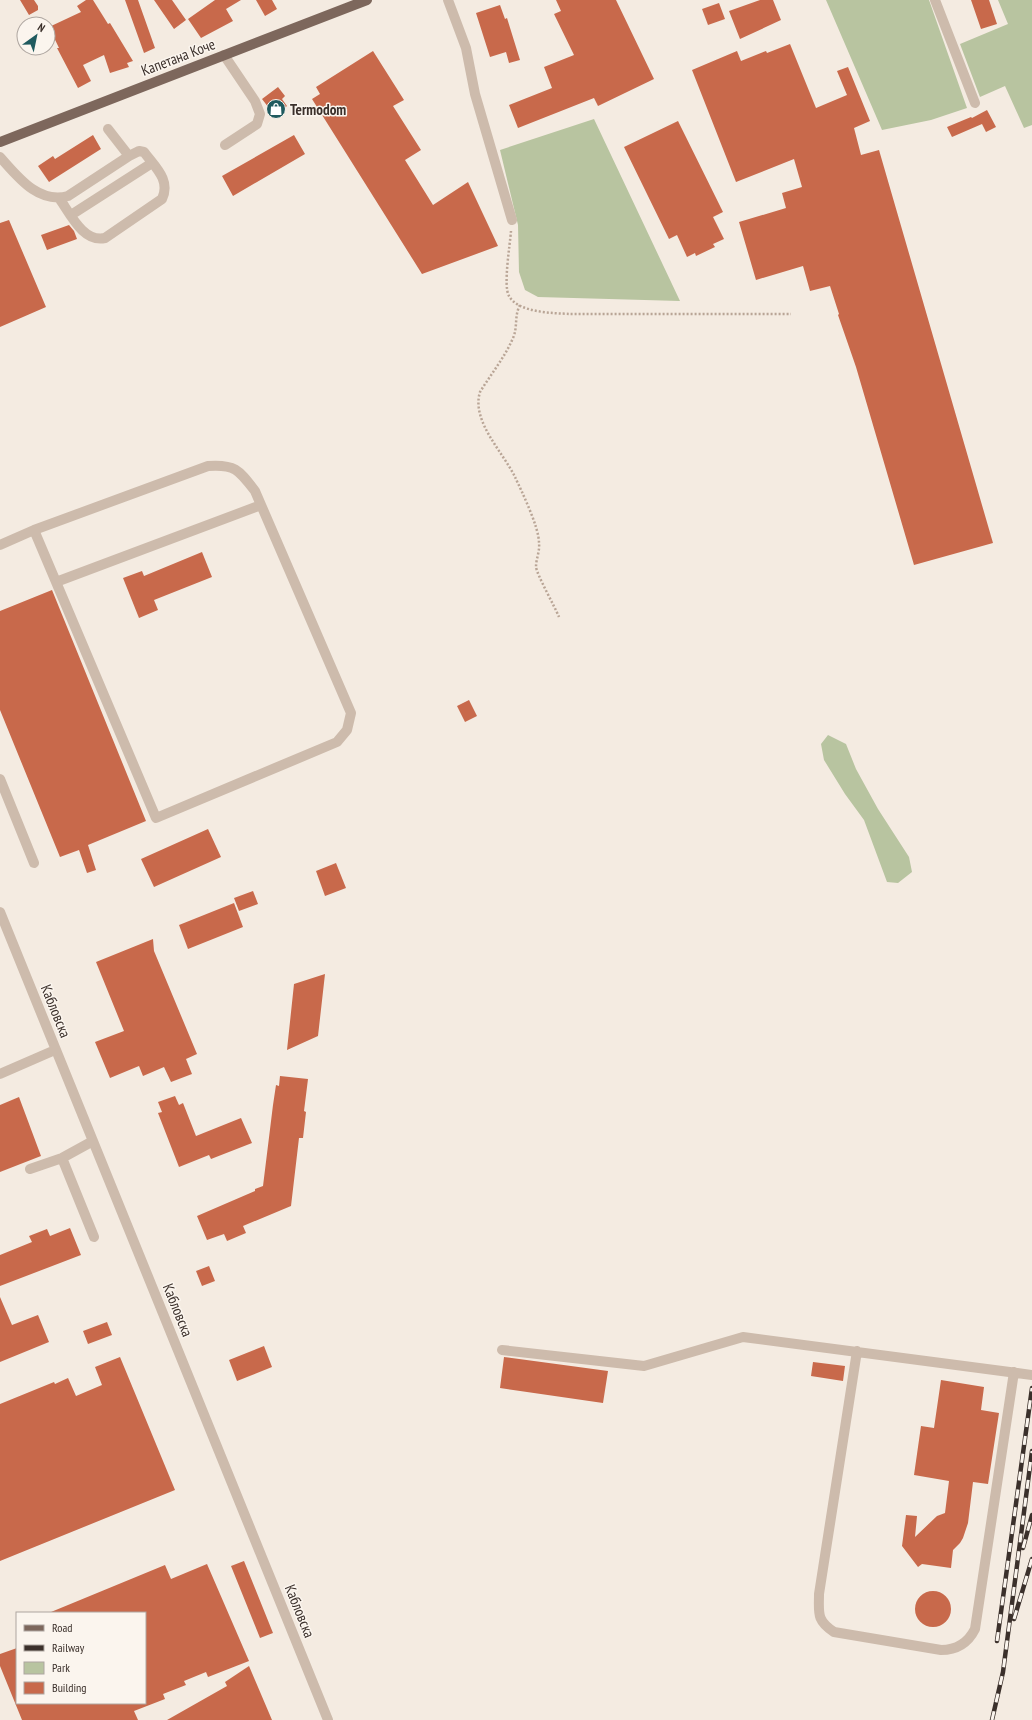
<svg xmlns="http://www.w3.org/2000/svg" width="1032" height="1720" viewBox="0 0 1032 1720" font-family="'PT Sans Narrow',sans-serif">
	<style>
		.green { fill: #b8c4a0 }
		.building { fill: #c8694b }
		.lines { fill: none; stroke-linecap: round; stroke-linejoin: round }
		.path { stroke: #b9a596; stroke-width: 2.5; stroke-dasharray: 2 2; stroke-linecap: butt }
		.minor { stroke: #cdbbac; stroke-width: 10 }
		.major { stroke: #7d675c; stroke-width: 10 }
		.rail-casing { stroke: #3b302b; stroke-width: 4.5 }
		.rail { stroke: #fbf5ee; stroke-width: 3; stroke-dasharray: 9; stroke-linecap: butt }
		.labels { text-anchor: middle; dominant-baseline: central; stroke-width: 3; stroke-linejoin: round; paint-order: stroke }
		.street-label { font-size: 15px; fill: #3b302b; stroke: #fbf5ee }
		.poi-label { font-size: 15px; font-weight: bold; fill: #3b302b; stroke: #fbf5ee; text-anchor: start }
	</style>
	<rect width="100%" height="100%" fill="#f4ebe1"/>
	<!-- green -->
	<path class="green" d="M826 0H929L967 108 931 120 882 130Z
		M998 0H1032V125L1024 128 1005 86 980 97 960 44 1008 24Z
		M594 119 680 301 538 297 525 290 519 272 518 225 500 150Z
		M828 735 846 744 856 769 878 809 909 857 912 872 898 883 887 882 864 820 845 794 824 760 821 744Z"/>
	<!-- building -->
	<path class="building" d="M20 0H34L38 6V10L29 15Z
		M86 0H93L108 24 110 23 133 61 127 63 129 67 110 73 104 55 83 65 91 81 78 88 57 48H59L49 27 81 12 77 6Z
		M125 0H138L155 48 144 53Z
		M154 0H172L186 20 174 29Z
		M215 0H241L226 9 233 21 201 38 188 19Z
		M256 0H272L277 9 265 16Z
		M556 0H616L654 79 598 106 594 98 518 128 509 105 552 88 544 67 574 55 554 14 561 11Z
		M760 0H773L781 20 740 39 729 11Z
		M971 0H989L997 24 981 29Z
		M719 3 725 19 708 25 702 9Z
		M500 5 505 19 507 18 520 60 509 63 506 52 490 57 476 13Z
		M790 44 816 108 847 95 837 71 848 67 870 121 854 128 861 155 879 150 993 543 914 565 856 367 838 315 839 314 830 286 810 291 803 266 756 280 739 222 786 208 782 193 802 187 794 159 736 182 692 70 737 51 741 61 766 51 767 53Z
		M373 51 404 100 393 106 421 150 405 160 433 205 468 182 498 246 422 274 312 99 320 94 316 87Z
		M278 87 285 96 282 99 287 106 275 116 262 99Z
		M987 110 996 127 986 132 982 124 952 137 947 127 971 117 972 118Z
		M678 121 723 212 713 217 724 239 713 244 715 247 696 256 695 253 687 257 677 235 669 239 624 147Z
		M93 135 101 149 49 182 38 166 53 156 55 159Z
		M294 135 305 154 233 196 222 176Z
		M9 220 46 307 0 327V223Z
		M69 225 74 231 77 239 47 250 41 235Z
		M202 552 212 577 154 600 158 610 139 618 123 578 142 571 144 576Z
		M52 590 146 821 88 845 96 870 87 873 79 850 60 857 0 710V611Z
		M469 700 477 716 465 722 457 706Z
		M208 829 221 857 154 887 141 859Z
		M336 863 346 888 325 896 316 871Z
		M253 891 258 904 239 911 234 898Z
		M234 903 243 927 188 949 179 925Z
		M153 939 154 951 197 1054 186 1059 192 1074 171 1082 164 1067 143 1076 139 1066 110 1078 95 1042 124 1031 96 962Z
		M325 974 318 1036 287 1050 294 984Z
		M280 1076 308 1079 304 1111 306 1112 303 1138H299L291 1206 243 1226 246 1233 227 1241 224 1234 207 1240 197 1216 255 1191V1189L263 1186 273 1105 276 1085 279 1086Z
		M175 1096 179 1105 183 1103 196 1136 241 1118 252 1143 211 1159 209 1155 179 1167 158 1113 162 1112 158 1102Z
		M19 1097 41 1156 0 1172V1105Z
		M70 1228 81 1255 0 1286V1255L32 1242 29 1236 47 1229 50 1236Z
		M209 1266 215 1281 202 1286 196 1271Z
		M0 1297 12 1325 38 1315 49 1342 0 1362Z
		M107 1322 112 1335 88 1344 83 1331Z
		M264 1346 272 1367 237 1381 229 1360Z
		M120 1357 175 1490 0 1561V1404L54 1382 55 1384 68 1378 76 1396 102 1385 95 1367Z
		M504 1357 608 1371 603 1403 500 1388Z
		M813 1362 845 1366 843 1381 811 1376Z
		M941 1380 984 1387 981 1410 999 1413 988 1484 973 1482 968 1523 963 1538 960 1543 953 1550 951 1568 922 1564 918 1567 902 1546 906 1515 917 1516 915 1537 937 1516 945 1513 949 1481 914 1475 921 1426 934 1428Z
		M244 1561 273 1633 260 1638 231 1566Z
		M207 1564 249 1661 208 1677 206 1672 184 1681 186 1685 163 1694 165 1699 134 1711 138 1720H22L0 1666V1654L17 1648V1703H145V1613L51 1612 165 1565 171 1579Z
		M915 1609a18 18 0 1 1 36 0a18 18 0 1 1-36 0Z
		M249 1666 272 1720H167L227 1686 225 1682Z"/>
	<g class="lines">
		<!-- path -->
		<path class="path" d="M511 231C510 245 503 286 509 296 518 313 554 313 570 314H791
			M520 305C514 316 518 327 513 338 505 357 491 374 480 392 471 421 503 452 515 477 522 492 539 527 539 543 540 551 536 559 536 567 537 575 555 607 559 617"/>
		<!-- minor -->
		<path class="minor" d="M448 0 466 48 475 94 512 220
			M935 0 975 103
			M224 55 255 101 260 114 257 124 225 145
			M0 157C18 177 38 204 68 196L129 156 108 129
			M59 198C70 213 83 243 105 238L162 199C171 180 155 167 144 152L139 151 129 156
			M71 215 152 163
			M0 545 34 530 208 466C235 464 239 470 255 491L351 713 347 730 337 742 156 818 34 530
			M56 582 261 505
			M0 779 34 863
			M0 912 328 1720
			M0 1074 55 1050
			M62 1158 94 1237
			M30 1169 62 1158 93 1141
			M502 1350 644 1366 743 1337 1032 1375
			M857 1351 819 1594C819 1613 816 1620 834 1632L941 1650C956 1650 968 1643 975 1629L1014 1372"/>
		<!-- major -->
		<path class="major" d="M0 142 367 0"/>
		<!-- rail casing -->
		<g class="rail-casing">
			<path id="rail" d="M1023 1548 1032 1515
				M1014 1619 1032 1559
				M997 1641 1032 1388
				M992 1720 1003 1672 1032 1451"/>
		</g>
		<!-- rail -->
		<use href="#rail" class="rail"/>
	</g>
	<!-- icons -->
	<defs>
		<g id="shop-disc" transform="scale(1)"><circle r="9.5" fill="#1f5a5e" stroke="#fbf5ee"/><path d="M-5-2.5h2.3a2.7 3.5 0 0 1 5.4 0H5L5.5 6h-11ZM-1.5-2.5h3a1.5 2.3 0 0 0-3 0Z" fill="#fff"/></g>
	</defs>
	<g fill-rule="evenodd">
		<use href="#shop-disc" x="276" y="109"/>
	</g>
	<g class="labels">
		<!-- street labels -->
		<g class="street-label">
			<text transform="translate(178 57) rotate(-21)">Капетана Коче</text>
			<text transform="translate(56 1011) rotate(68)">Кабловска</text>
			<text transform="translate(178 1310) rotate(68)">Кабловска</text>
			<text transform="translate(300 1611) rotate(68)">Кабловска</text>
		</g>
		<!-- poi labels -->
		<g class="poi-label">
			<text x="290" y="109">Termodom</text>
		</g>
	</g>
	<!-- legend -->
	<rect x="16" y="1612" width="130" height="92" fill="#fbf5ee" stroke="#aea6a0"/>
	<rect x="24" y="1625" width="20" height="6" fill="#7d675c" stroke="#aea6a0"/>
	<text x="52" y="1632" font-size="12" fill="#3b302b">Road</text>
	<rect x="24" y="1645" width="20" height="6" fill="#3b302b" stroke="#aea6a0"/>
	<text x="52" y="1652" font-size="12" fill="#3b302b">Railway</text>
	<rect x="24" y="1662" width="20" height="12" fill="#b8c4a0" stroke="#aea6a0"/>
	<text x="52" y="1672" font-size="12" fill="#3b302b">Park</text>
	<rect x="24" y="1682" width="20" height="12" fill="#c8694b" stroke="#aea6a0"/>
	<text x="52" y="1692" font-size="12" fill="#3b302b">Building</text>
	<!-- north arrow -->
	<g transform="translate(36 36) rotate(33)"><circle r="19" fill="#fbf5ee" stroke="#aea6a0"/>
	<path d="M0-3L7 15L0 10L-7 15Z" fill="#1f5a5e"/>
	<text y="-6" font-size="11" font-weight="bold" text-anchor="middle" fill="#3b302b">N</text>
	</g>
</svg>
